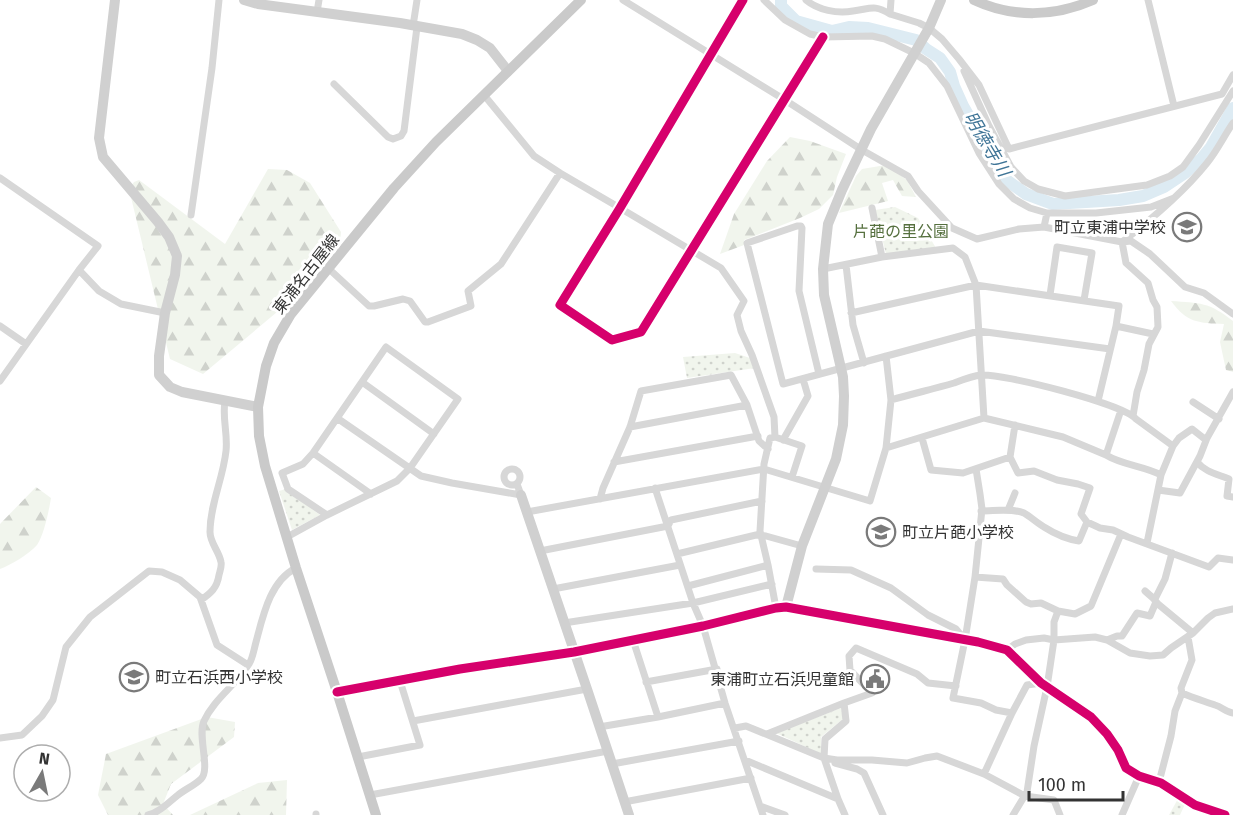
<svg xmlns="http://www.w3.org/2000/svg" width="1233" height="815" viewBox="0 0 1233 815" font-family="'Fira Sans','Noto Sans JP',sans-serif">
	<style>
		.forest { fill: url(#forest-firs) }
		.park { fill: url(#park-dots) }
		.lines { fill: none; stroke-linecap: round; stroke-linejoin: round }
		.river { stroke: #ddebf3; stroke-width: 12 }
		.street { stroke: #d7d7d7; stroke-width: 7 }
		.secondary { stroke: #d0d0d0; stroke-width: 10 }
		.primary { stroke: #cacaca; stroke-width: 10 }
		.cycleway-casing { stroke: #fff; stroke-width: 13 }
		.cycleway { stroke: #d6006c; stroke-width: 9 }
		.labels { text-anchor: middle; dominant-baseline: central; stroke-width: 6; stroke-linejoin: round; paint-order: stroke }
		.poi-label { font-size: 16px; fill: #333; stroke: #fff; text-anchor: end }
		.park-label { font-size: 16px; fill: #56703f; stroke: #fff }
		.street-label { font-size: 16px; fill: #333; stroke: #fff }
		.water-label { font-size: 18px; font-style: italic; fill: #3f7597; stroke: #fff }
	</style>
	<defs>
		<pattern id="forest-firs" width="22" height="20" patternUnits="userSpaceOnUse" patternTransform="scale(1.5)"><rect width="22" height="20" fill="#f1f5ed"/><path d="M5 1l3.5 6h-7zM16 11l3.5 6h-7z" fill="#cfd2cc"/></pattern>
		<pattern id="park-dots" width="8" height="8" patternUnits="userSpaceOnUse" patternTransform="scale(1.5)"><rect width="8" height="8" fill="#f1f5ed"/><path d="M2 2h.1M6 6h.1" fill="none" stroke="#cfd2cc" stroke-width="1.8" stroke-linecap="round"/></pattern>
	</defs>
	<rect width="100%" height="100%" fill="#fff"/>
	<!-- forest -->
	<path class="forest" d="M790 137 810 141 846 154 837 177 833 195 819 209 800 218 744 240V245L720 254 734 214 767 161Z
		M886 165 907 180 916 197 902 196 893 180 882 183 888 201 839 213 856 176 862 169Z
		M268 169 287 170 310 183 341 232 340 242 295 297 203 374 170 359 129 189 134 182 139 180 225 244Z
		M1171 301C1200 303 1209 302 1233 321V372L1226 370 1220 342 1224 324C1199 323 1187 323 1171 301Z
		M36 487 51 498C49 510 44 535 37 545 29 554 11 565 0 569V524Z
		M207 717 235 722 234 737 171 784 163 804 173 815H108L98 795 106 754Z
		M287 780 286 815H190L258 783Z"/>
	<!-- park -->
	<path class="park" d="M895 207 918 218 936 248 886 254 875 210Z
		M735 353 750 358 755 368 687 378 683 357Z
		M286 489 320 515 292 530 279 491Z
		M841 708 843 719 821 737V754L776 733Z
		M1179 797 1186 802 1180 815H1169Z"/>
	<g class="lines">
		<!-- river -->
		<path class="river" d="M781 0V6L796 21 832 31 849 27 868 28 916 40 926 49 940 58 950 72 954 86 963 106 1005 179 1026 194 1053 204 1119 200 1143 196 1164 187 1185 173 1201 159 1211 147 1233 108"/>
		<!-- street -->
		<path class="street" d="M623 0 785 100 862 150 908 176 918 191 952 228 977 239 1019 229 1044 227
			M743 0 620 208 560 305 612 340 641 332 823 37
			M764 0 785 20 810 34 823 37 872 36 885 39 914 53 929 63 947 86 979 153 999 184 1014 199 1030 208 1047 213H1096L1151 207 1174 198
			M806 0C818 10 837 14 853 11 870 9 874 4 890 14
			M891 0 890 14 919 23 929 28 942 39 959 59 979 85 1009 149 1222 94 1233 75
			M1148 0 1174 106
			M317 12 319 0
			M413 26 417 0
			M964 71 989 126 1011 167 1024 181 1038 189 1065 196 1147 185 1170 176 1183 167 1199 145 1233 91
			M334 84 388 137 393 139 401 136 404 131 417 27
			M484 95 534 156 560 173 620 208 721 268 744 301 737 315 741 331 752 355 774 417 775 437
			M0 178 98 246 79 270 0 381
			M872 208 882 257
			M1047 213 1044 227 1122 242 1131 241 1150 254 1185 287 1204 293 1233 314
			M191 215 212 68 219 0
			M1122 242 1126 263 1148 283 1153 300 1157 307 1158 327 1149 344 1144 370 1137 392 1133 416
			M1122 242C1152 219 1183 193 1207 163 1217 151 1224 136 1233 123
			M846 265 853 325 864 363
			M328 268 369 306H374L403 299 410 301 425 322H428L471 306 468 291 501 264 560 173
			M823 269 882 257 953 248 965 257 976 285 984 418
			M79 270 99 291 121 304 165 313
			M1050 295 1057 247 1092 253 1084 300
			M851 313 976 285 1119 306 1116 326 1098 401
			M0 326 26 344
			M1116 326 1153 334
			M819 374 799 291 802 228 801 226H797L747 243 783 384 979 331 1110 349
			M362 382 434 434
			M891 400C912 394 933 389 954 383 962 380 972 376 981 375 1001 373 1124 404 1136 419L1173 446
			M1193 402 1219 419
			M337 418 421 476 452 483 521 495 517 484
			M630 427 747 405
			M922 438 931 470 963 473 1010 457 1015 425
			M783 440 808 396 803 379
			M886 448 984 418 1063 437 1106 455 1121 410
			M313 453 371 494
			M1106 455C1122 465 1144 466 1161 475
			M1010 457 1018 473 1034 471 1057 480 1078 484 1090 488 1081 514 1087 522 1100 528 1113 530 1128 537 1209 567 1218 558 1233 560
			M614 462 758 436
			M1197 462C1205 472 1217 474 1229 479L1227 496 1233 497
			M504 477a8 8 0 1 1 16 0a8 8 0 1 1-16 0Z
			M976 469 980 494 982 509 975 577 965 640 953 698 981 703 996 710 1012 713
			M655 488 693 603 703 626 725 703 763 815
			M1158 490 1180 493 1200 456 1207 438 1233 392
			M600 499 603 488 630 427 641 391 731 375 747 405 759 441 768 449
			M1008 510 1015 493
			M981 511C995 511 1012 508 1024 513 1031 517 1037 523 1044 527 1055 534 1066 539 1079 541L1087 522
			M527 512 764 469 870 501 886 448 891 400 886 356
			M287 537 327 515 397 481 410 468 458 399 386 347 313 453 303 464 282 473 288 489 327 515
			M1147 543 1161 475 1173 446 1179 438 1192 429 1206 440
			M540 551 668 526 671 520 762 501
			M677 554 756 535 766 536 802 546
			M816 569 851 570 891 588 928 615 956 629 965 640
			M975 577 1003 579 1007 585 1026 602 1031 604 1041 603 1058 611 1075 614 1091 606 1121 534
			M688 586 768 565
			M553 589 680 565
			M1145 591 1153 598 1158 604 1193 633
			M1155 599 1165 579 1172 553
			M201 600C211 593 217 588 219 575 220 571 222 566 221 562 219 551 210 543 210 532 210 504 223 479 226 451 228 434 222 418 225 401
			M786 607 978 642 1007 650 1041 683 1091 717 1107 734 1118 750 1126 768 1139 776 1161 783 1195 805 1225 815
			M776 608 768 565 760 531 764 464 770 438 775 437 802 446 792 477
			M564 623 693 603 772 584
			M633 640 658 717
			M1107 640 1117 636H1122L1137 613 1150 616 1156 602
			M1007 650 1015 644 1026 640 1044 638 1054 640 1095 637 1107 640 1130 653 1150 656 1163 655 1171 648 1193 633 1208 618 1215 613 1233 609
			M646 682 717 669
			M1182 693C1193 698 1204 701 1215 705 1222 707 1226 712 1233 713
			M413 721 587 689
			M599 727 658 717 725 703
			M735 728 746 726 824 758 838 799 845 815
			M767 734 844 703
			M0 738 22 735 42 716 53 700 66 647 90 617 149 571 162 572 180 580 200 597 217 645 248 665
			M358 757 420 745 400 681
			M824 758 825 739 846 721 844 703 872 693 850 670 849 656 856 648 917 674 928 683 956 686
			M824 758 837 760H872L907 763 925 758 937 756 984 774 1025 796 1054 800 1060 815
			M745 760 838 799
			M835 763 857 769 864 773 883 815
			M612 764 739 741
			M984 774 1012 713 1027 685 1041 683
			M1159 782 1171 736 1175 711 1182 693 1181 688 1192 660 1188 637
			M370 795 608 751
			M624 802 751 778
			M760 806 785 815
			M316 814V815
			M148 815C160 812 168 803 178 795 185 789 194 786 201 779 211 769 197 736 204 721 214 699 236 685 249 664 253 658 254 649 256 642 263 616 270 581 296 568
			M1013 815 1027 792 1034 746 1047 687 1054 640V622L1058 611
			M1122 815 1139 776"/>
		<!-- secondary -->
		<path class="secondary" d="M115 0 99 138 103 157 158 222 169 237 177 256 175 275 165 313 159 356V375L170 387 182 392 258 407
			M244 0 258 4 400 23 462 34 477 40 490 48 508 71
			M521 495 587 689 629 815
			M337 692 460 669 574 652 703 626 776 608 786 607 802 546 836 459 843 425 844 396 843 377 824 295 823 269 828 224 842 190 871 129 929 28 941 0"/>
		<!-- primary -->
		<path class="primary" d="M974 0C1012 18 1055 17 1093 0
			M376 815 337 692 296 568 265 466 259 436 258 407 266 366 274 343 291 314 394 188 436 142 581 0"/>
		<!-- cycleway casing -->
		<g class="cycleway-casing">
			<path id="cycleway" d="M743 0 620 208 560 305 612 340 641 332 823 37
				M337 692 460 669 574 652 703 626 776 608 786 607 978 642 1007 650 1041 683 1091 717 1107 734 1118 750 1126 768 1139 776 1161 783 1195 805 1225 815"/>
		</g>
		<!-- cycleway -->
		<use href="#cycleway" class="cycleway"/>
	</g>
	<!-- icons -->
	<defs>
		<g id="school-ring" transform="scale(1.5)"><circle r="9.5" fill="#fff" stroke="#7a7a7a" stroke-width="1.5"/><path d="M0-5L7-2L0 1L-7-2ZM-4 1L0 2.5L4 1V4Q0 6-4 4Z" fill="#7a7a7a"/></g>
		<g id="civic-ring" transform="scale(1.5)"><circle r="9.5" fill="#fff" stroke="#7a7a7a" stroke-width="1.5"/><path d="M-.6-6.5H3V-4.5H.6V-3L4-1V1h2V6H-6V1h2V-1L-.6-3ZM-1.2 2.5V6h2.4V2.5Z" fill="#7a7a7a"/></g>
	</defs>
	<g fill-rule="evenodd">
		<use href="#school-ring" x="1187" y="227"/>
		<use href="#school-ring" x="881" y="532"/>
		<use href="#school-ring" x="134" y="677"/>
		<use href="#civic-ring" x="875" y="679"/>
	</g>
	<g class="labels">
		<!-- poi labels -->
		<g class="poi-label">
			<text x="1166" y="227">町立東浦中学校</text>
			<text x="902" y="532" text-anchor="start">町立片葩小学校</text>
			<text x="155" y="677" text-anchor="start">町立石浜西小学校</text>
			<text x="854" y="679">東浦町立石浜児童館</text>
		</g>
		<!-- park labels -->
		<g class="park-label">
			<text x="901" y="231">片葩の里公園</text>
		</g>
		<!-- street labels -->
		<g class="street-label">
			<text transform="translate(306 274) rotate(-52)">東浦名古屋線</text>
		</g>
		<!-- water labels -->
		<g class="water-label">
			<text transform="translate(987 144) rotate(59)">明徳寺川</text>
		</g>
	</g>
	<!-- north arrow -->
	<g transform="translate(42 773) rotate(9)"><circle r="28" fill="#ffffff" stroke="#adadad" stroke-width="1.5"/>
	<path d="M0-4.5L10 22L0 15L-10 22Z" fill="#7a7a7a"/>
	<text y="-9" font-size="16" font-weight="bold" text-anchor="middle" fill="#333333">N</text>
	</g>
	<!-- scale -->
	<path d="M1029 791v9h94v-9" fill="none" stroke="#333333" stroke-width="3"/>
	<text x="1038" y="791" font-size="18" fill="#333333" stroke="#ffffff" stroke-width="4.5" paint-order="stroke">100 m</text>
</svg>
